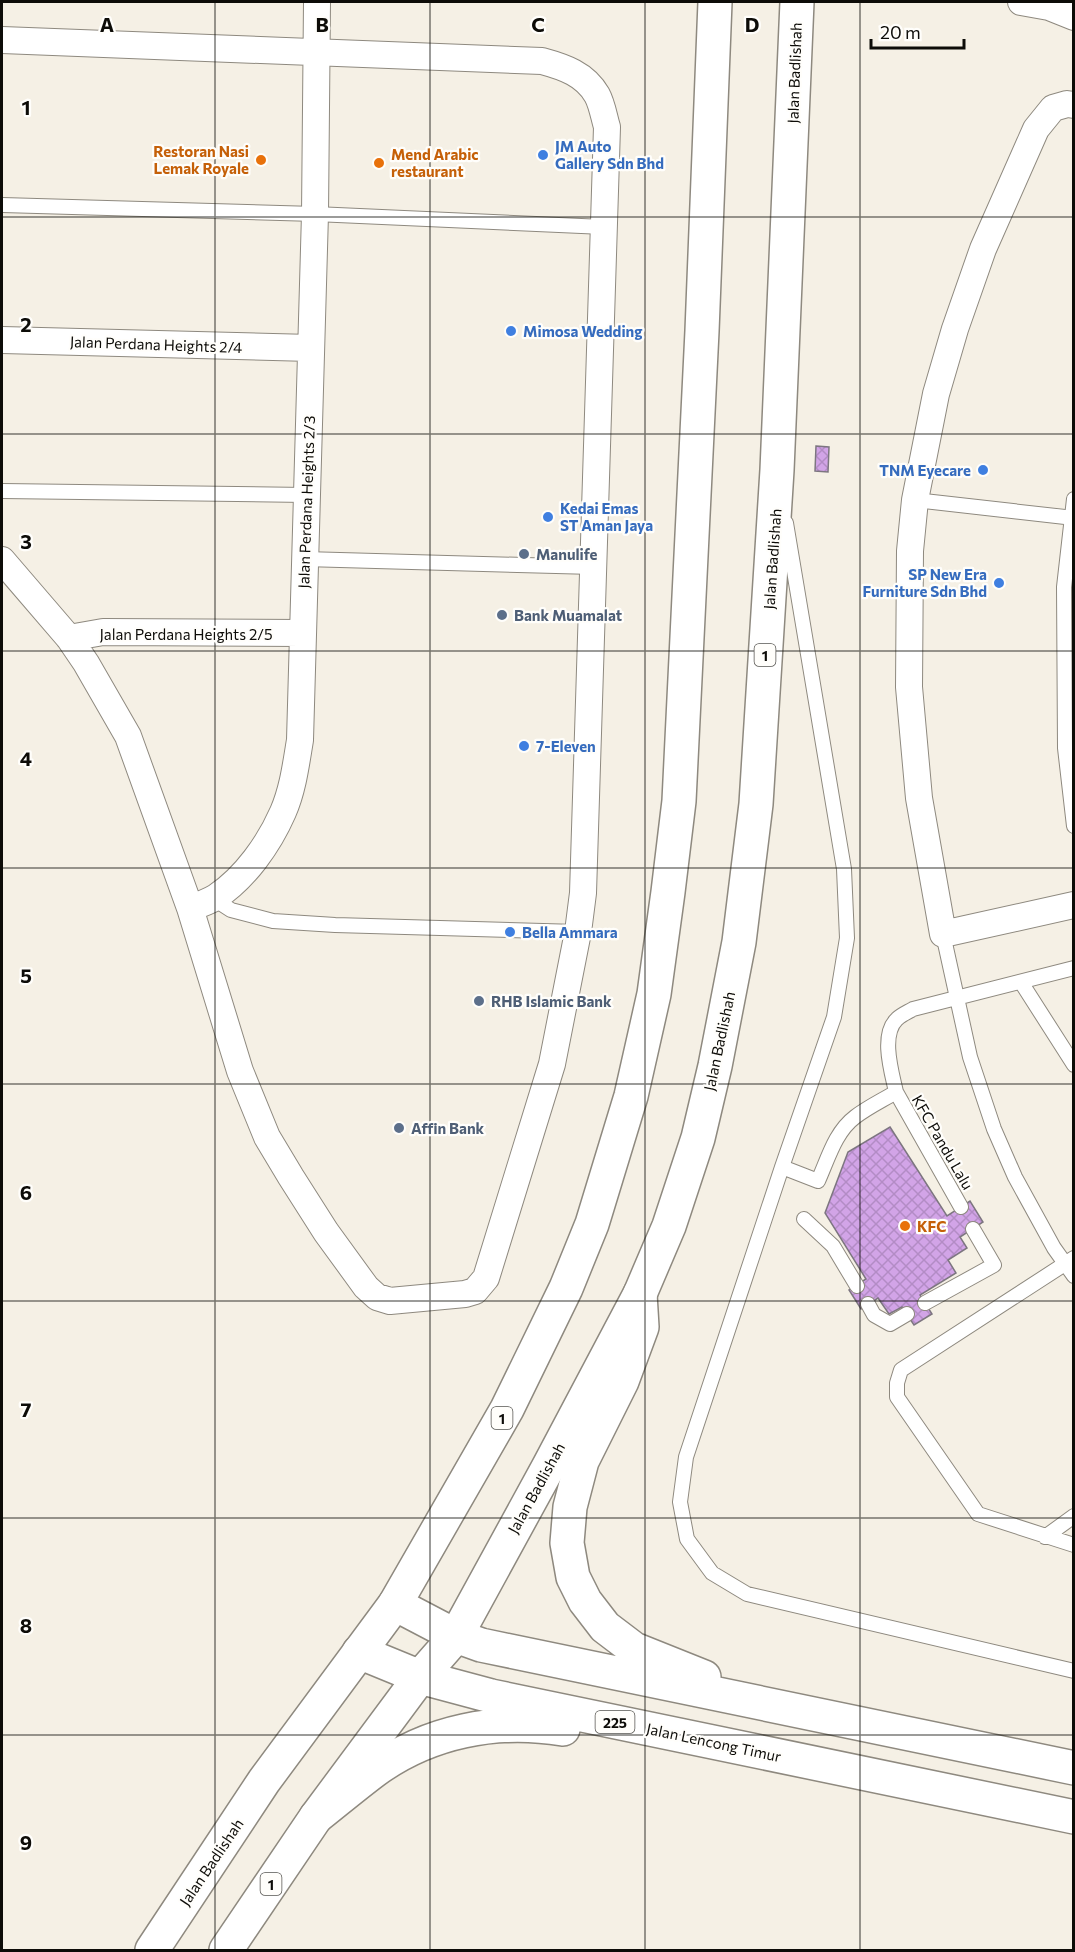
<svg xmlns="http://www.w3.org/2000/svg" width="1075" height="1952" viewBox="0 0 1075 1952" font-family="Commissioner,sans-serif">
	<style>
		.building { fill: url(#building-cross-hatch); stroke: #7d7680; stroke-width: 1.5 }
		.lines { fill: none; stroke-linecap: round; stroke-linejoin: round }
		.service-casing { stroke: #8e897f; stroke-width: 16 }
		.minor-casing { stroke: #8e897f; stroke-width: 28 }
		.primary-casing { stroke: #8e897f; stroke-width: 36 }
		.trunk-casing { stroke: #8e897f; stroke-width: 36 }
		.service { stroke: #fff; stroke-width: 14 }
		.minor { stroke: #fff; stroke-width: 26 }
		.primary { stroke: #fff; stroke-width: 33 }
		.trunk { stroke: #fff; stroke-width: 33 }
		.grid { fill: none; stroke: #0d0c08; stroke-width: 1.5; stroke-opacity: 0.55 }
		.shop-dot { fill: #3f7fe0; stroke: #fffefb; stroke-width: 2 }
		.food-dot { fill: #e8710a; stroke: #fffefb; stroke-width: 2 }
		.service-dot { fill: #5c6f8a; stroke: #fffefb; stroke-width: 2 }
		.labels { text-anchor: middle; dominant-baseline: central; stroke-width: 4.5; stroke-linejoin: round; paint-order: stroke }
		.shield { fill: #fffefb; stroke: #565551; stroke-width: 1.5 }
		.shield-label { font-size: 14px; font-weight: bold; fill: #0d0c08 }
		.street-label { font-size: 15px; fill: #0d0c08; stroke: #fffefb }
		.shop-label { font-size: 15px; font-weight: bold; fill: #366cbe; stroke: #fffefb; text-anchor: start }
		.food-label { font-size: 15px; font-weight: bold; fill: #c56008; stroke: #fffefb; text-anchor: start }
		.service-label { font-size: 15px; font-weight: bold; fill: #4e5e75; stroke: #fffefb; text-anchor: start }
		.grid-label { font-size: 20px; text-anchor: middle; font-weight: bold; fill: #0d0c08; stroke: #fffefb; stroke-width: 4.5; stroke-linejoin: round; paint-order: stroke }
	</style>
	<defs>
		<pattern id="building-cross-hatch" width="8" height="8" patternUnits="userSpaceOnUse" patternTransform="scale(1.5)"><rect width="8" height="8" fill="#d2a4e7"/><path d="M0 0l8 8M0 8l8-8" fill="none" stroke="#b38cc5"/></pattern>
	</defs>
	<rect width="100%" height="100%" fill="#f5f0e5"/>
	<!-- building -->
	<path class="building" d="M816 446 829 447 828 472 815 471Z
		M890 1127 947 1216 970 1201 983 1222 960 1237 967 1248 948 1260 956 1273 920 1295 932 1314 914 1325 902 1307 889 1314 878 1298 861 1309 849 1290 866 1279 825 1213 848 1152Z"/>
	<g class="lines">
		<!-- service casing -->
		<g class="service-casing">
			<path id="service" d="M2 205 315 214 604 227
				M2 491 306 495
				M1074 499 1064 587 1065 748 1074 826
				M915 500 1074 518
				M786 523 844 869 847 938 834 1017 782 1167 686 1457 680 1502 687 1539 712 1573 747 1594 1074 1671
				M304 559 594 567
				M214 899 231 910 273 921 335 925 578 932
				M943 934 970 1057 994 1129 1015 1177 1054 1248 1074 1276
				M1021 982 1074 1065
				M896 1092 961 1207
				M782 1167 818 1181C828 1159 835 1132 855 1117 868 1107 883 1100 896 1092 892 1073 880 1035 897 1019 901 1015 908 1012 913 1009L1074 968
				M804 1219 833 1246 857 1286
				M1074 1258 901 1370 897 1383V1397L978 1514 1074 1545
				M925 1303 994 1265 973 1229
				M868 1304 874 1315 890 1324 907 1314
				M1045 1537 1074 1516"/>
		</g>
		<!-- minor casing -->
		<g class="minor-casing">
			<path id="minor" d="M1021 2 1049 7 1074 17
				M2 40 542 61C564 67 585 74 597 95 602 104 604 117 607 127L583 893 578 932 552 1064 486 1278 475 1291 465 1294 390 1301 377 1297 366 1287 326 1232 291 1177 267 1137 240 1071 190 908 128 736 86 663 69 638 2 560
				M1074 105 1067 104 1053 108 1036 129 983 249 955 329 936 394 915 500 910 551 909 687 919 798 943 934 1074 905
				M2 340 311 348
				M69 638 103 632 302 633
				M190 908C199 905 208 902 216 897 245 878 269 844 283 812 293 789 296 764 300 740L315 214 317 2"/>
		</g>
		<!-- primary casing -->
		<g class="primary-casing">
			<path id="primary" d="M152 1950 264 1781 395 1604 507 1409 566 1288 592 1224 631 1096 654 994 668 892 679 801 702 331 715 2
				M226 1950 316 1817 420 1677 456 1636 549 1466 640 1294 669 1226 698 1138 715 1066 739 942 756 804 777 470 797 2"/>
		</g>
		<!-- trunk casing -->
		<g class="trunk-casing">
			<path id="trunk" d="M640 1294 642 1327 622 1381 582 1461 570 1507 567 1543 573 1577 585 1601 605 1627 634 1649 704 1677
				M395 1604 456 1636 481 1645 1074 1768
				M359 1652 420 1677 491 1696 1074 1817
				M316 1817C335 1802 354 1786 374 1771 429 1731 496 1718 563 1729"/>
		</g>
		<!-- service -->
		<use href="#service" class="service"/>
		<!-- minor -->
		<use href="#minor" class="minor"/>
		<!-- primary -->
		<use href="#primary" class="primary"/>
		<!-- trunk -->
		<use href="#trunk" class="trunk"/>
	</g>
	<!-- grid -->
	<path class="grid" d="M215 2V1950M430 2V1950M645 2V1950M860 2V1950M2 217H1074M2 434H1074M2 651H1074M2 868H1074M2 1084H1074M2 1301H1074M2 1518H1074M2 1735H1074"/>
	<!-- markers -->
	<g class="shop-dot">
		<circle cx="543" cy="155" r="6"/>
		<circle cx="511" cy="331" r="6"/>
		<circle cx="983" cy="470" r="6"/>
		<circle cx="548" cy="517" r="6"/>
		<circle cx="999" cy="583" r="6"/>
		<circle cx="524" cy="746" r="6"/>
		<circle cx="510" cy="932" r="6"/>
	</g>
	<g class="food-dot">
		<circle cx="261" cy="160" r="6"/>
		<circle cx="379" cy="163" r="6"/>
		<circle cx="905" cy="1226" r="6"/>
	</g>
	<g class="service-dot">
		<circle cx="524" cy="554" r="6"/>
		<circle cx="502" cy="615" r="6"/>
		<circle cx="479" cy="1001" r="6"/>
		<circle cx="399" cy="1128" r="6"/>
	</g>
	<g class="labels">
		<!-- shield labels -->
		<g class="shield">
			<rect x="754.5" y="644" width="21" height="22" rx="4.5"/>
			<rect x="491.5" y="1407" width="21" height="22" rx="4.5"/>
			<rect x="595.5" y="1711" width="39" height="22" rx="4.5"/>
			<rect x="260.5" y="1873" width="21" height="22" rx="4.5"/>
		</g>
		<g class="shield-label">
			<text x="765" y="655">1</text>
			<text x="502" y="1418">1</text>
			<text x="615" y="1722">225</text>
			<text x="271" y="1884">1</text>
		</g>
		<!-- street labels -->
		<g class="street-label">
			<text transform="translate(794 73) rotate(-88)">Jalan Badlishah</text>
			<text transform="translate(156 344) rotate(2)">Jalan Perdana Heights 2/4</text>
			<text transform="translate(306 502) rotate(-88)">Jalan Perdana Heights 2/3</text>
			<text transform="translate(772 559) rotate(-86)">Jalan Badlishah</text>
			<text x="186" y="634">Jalan Perdana Heights 2/5</text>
			<text transform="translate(719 1041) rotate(-78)">Jalan Badlishah</text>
			<text transform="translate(943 1142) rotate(60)">KFC Pandu Lalu</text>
			<text transform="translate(536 1488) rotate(-61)">Jalan Badlishah</text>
			<text transform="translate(714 1742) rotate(12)">Jalan Lencong Timur</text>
			<text transform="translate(211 1862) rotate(-56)">Jalan Badlishah</text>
		</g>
		<!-- shop labels -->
		<g class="shop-label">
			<text x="555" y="146">JM Auto<tspan x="555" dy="17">Gallery Sdn Bhd</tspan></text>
			<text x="523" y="331">Mimosa Wedding</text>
			<text x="971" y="470" text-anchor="end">TNM Eyecare</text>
			<text x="560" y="508">Kedai Emas<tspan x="560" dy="17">ST Aman Jaya</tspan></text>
			<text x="987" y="574" text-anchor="end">SP New Era<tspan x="987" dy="17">Furniture Sdn Bhd</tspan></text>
			<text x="536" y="746">7-Eleven</text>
			<text x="522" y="932">Bella Ammara</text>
		</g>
		<!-- food labels -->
		<g class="food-label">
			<text x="249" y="151" text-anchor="end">Restoran Nasi<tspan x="249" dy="17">Lemak Royale</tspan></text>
			<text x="391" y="154">Mend Arabic<tspan x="391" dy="17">restaurant</tspan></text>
			<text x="917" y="1226">KFC</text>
		</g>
		<!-- service labels -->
		<g class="service-label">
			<text x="536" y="554">Manulife</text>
			<text x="514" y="615">Bank Muamalat</text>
			<text x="491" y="1001">RHB Islamic Bank</text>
			<text x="411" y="1128">Affin Bank</text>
		</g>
	</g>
	<g class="grid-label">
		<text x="107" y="32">A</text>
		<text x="322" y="32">B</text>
		<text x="538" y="32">C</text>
		<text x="752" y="32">D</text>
		<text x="26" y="115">1</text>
		<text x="26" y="332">2</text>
		<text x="26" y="549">3</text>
		<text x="26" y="766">4</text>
		<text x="26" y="983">5</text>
		<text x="26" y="1200">6</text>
		<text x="26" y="1417">7</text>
		<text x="26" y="1633">8</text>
		<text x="26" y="1850">9</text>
	</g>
	<!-- border -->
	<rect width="1075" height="1952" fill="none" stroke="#0d0c08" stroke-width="6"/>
	<!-- scale -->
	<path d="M871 39v9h93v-9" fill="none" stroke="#0d0c08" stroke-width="3"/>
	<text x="880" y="39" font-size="18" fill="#0d0c08" stroke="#fffefb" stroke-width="4.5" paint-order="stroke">20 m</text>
</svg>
